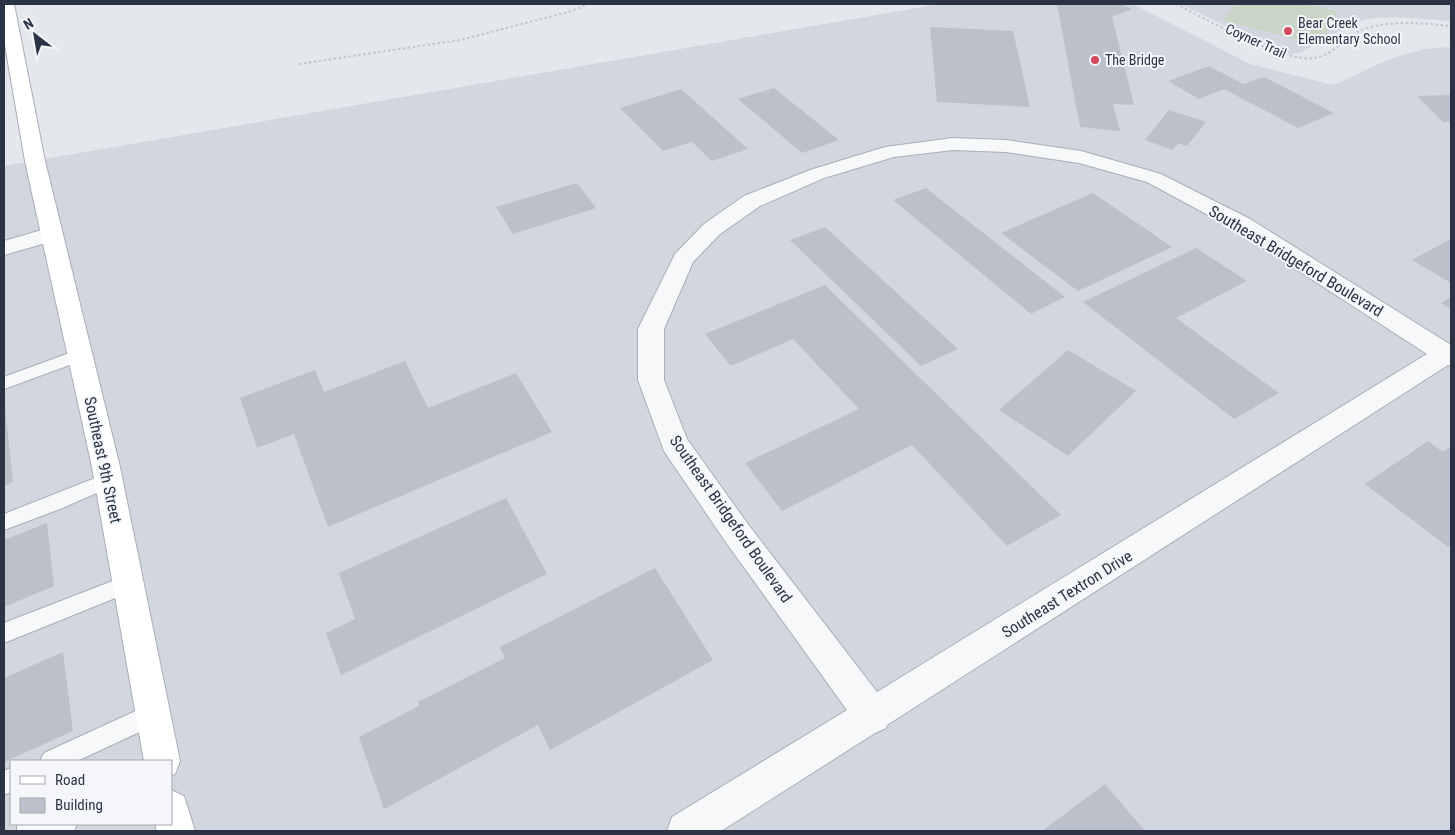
<svg xmlns="http://www.w3.org/2000/svg" width="1455" height="835" viewBox="0 0 1455 835" font-family="'Roboto Condensed',sans-serif">
	<style>
		.built { fill: #d2d6de; fill-rule: evenodd }
		.green { fill: #c9d6c5 }
		.building { fill: #bbc0ca }
		.lines { fill: none; stroke-linecap: round; stroke-linejoin: round }
		.lane-casing { stroke: #a9aeb7; stroke-width: 2 }
		.street-casing { stroke: #a9aeb7; stroke-width: 2 }
		.secondary-casing { stroke: #a9aeb7; stroke-width: 2 }
		.path { stroke: #c2c5cb; stroke-width: 2; stroke-dasharray: 2.5 2.5; stroke-linecap: butt }
		.lane { fill: #f7f8fa; fill-rule: evenodd }
		.street { fill: #f7f8fa; fill-rule: evenodd }
		.secondary { fill: #fff; fill-rule: evenodd }
		.poi-dot { fill: #d1495b; stroke: #f4f6f9; stroke-width: 2 }
		.labels { text-anchor: middle; dominant-baseline: central; stroke-width: 4; stroke-linejoin: round; paint-order: stroke }
		.far-poi-label { font-size: 14px; fill: #2b3445; stroke: #f4f6f9; text-anchor: start }
		.far-street-label { font-size: 14px; fill: #2b3445; stroke: #f4f6f9 }
		.street-label { font-size: 16px; fill: #2b3445; stroke: #f4f6f9 }
	</style>
	<rect width="100%" height="100%" fill="#e4e7ec"/>
	<!-- built -->
	<path class="built" d="M940 4H1133L1250 64 1334 85 1378 64 1402 55 1426 49 1451 47V831H4V166ZM11 761H171V824H11Z
		M1180 4H1451V21L1397 17 1374 18 1356 22 1300 53 1290 54 1279 51Z"/>
	<!-- green -->
	<path class="green" d="M1236 4H1307L1338 12 1322 41 1315 44 1223 20Z"/>
	<!-- building -->
	<path class="building" d="M1057 4H1121L1132 9 1112 17 1134 105 1113 104 1120 131 1080 127Z
		M930 27 1013 31 1030 107 937 102Z
		M1209 66 1243 84 1264 77 1334 113 1298 128 1224 89 1199 99 1168 81Z
		M774 88 839 140 802 153 738 99Z
		M681 89 748 149 712 161 692 142 663 151 620 108Z
		M1451 95V121L1443 122 1417 96Z
		M1169 110 1206 122 1187 146 1178 143 1173 150 1145 140Z
		M577 183 596 208 513 234 496 207Z
		M926 188 1065 297 1031 314 893 200Z
		M1093 193 1172 247 1078 291 1001 233Z
		M825 227 958 349 921 366 790 240Z
		M1451 239V283L1412 260Z
		M1196 248 1247 281 1176 318 1279 393 1234 419 1083 302Z
		M825 285 920 378 1061 515 1007 546 912 445 782 511 745 463 859 409 793 339 731 366 705 334Z
		M1451 297V309L1441 303Z
		M1068 350 1136 391 1068 456 999 410Z
		M405 361 428 408 516 373 552 432 328 527 294 434 257 448 240 398 315 370 324 392Z
		M4 397 13 482 4 486Z
		M1428 441 1443 452 1451 446V544L1448 547 1365 484Z
		M506 498 547 574 341 675 326 633 355 619 339 573Z
		M47 523 54 586 4 607V540Z
		M655 568 713 660 550 750 538 725 384 809 359 737 419 706 418 702 505 658 500 647Z
		M63 652 73 731 4 762V678Z
		M1105 784 1145 831H1042Z"/>
	<g class="lines">
		<!-- lane casing -->
		<g class="lane-casing">
			<path id="lane" d="M80 349 86 351 88 355 86 359 4 389V377Z
				M108 473 115 475 117 480 115 485 60 509 4 530V514Z
				M128 575 135 578 138 584 135 590 4 643V623Z
				M153 703 161 706 164 714 161 722 77 761H40L44 753Z
				M11 768V792L4 795V771Z
				M17 824H77L74 831H17Z"/>
		</g>
		<!-- street casing -->
		<g class="street-casing">
			<path id="street" d="M953 138 1006 140 1081 151 1161 174 1250 219 1451 345V366L1448 365 887 725 886 728 875 733 721 831H667L672 817 847 710 725 541 664 451 638 380V329L675 254 704 224 744 196 810 170 885 147ZM953 150 1006 152 1079 163 1147 182 1234 229 1427 354 877 692 747 523 687 439 664 380V329L693 262 720 234 760 206 824 178 894 157Z
				M52 227 60 229 63 234 60 239 4 255V241Z"/>
		</g>
		<!-- secondary casing -->
		<g class="secondary-casing">
			<path id="secondary" d="M4 4H14L45 161 120 467 180 761 175 774 171 775V761H144L92 467 25 161 4 39Z
				M171 790 184 796 195 831H157L155 824H171Z"/>
		</g>
		<!-- path -->
		<path class="path" d="M749 4H773
			M1176 4C1206 19 1283 63 1314 58 1331 56 1342 41 1356 33 1380 19 1424 23 1451 26
			M299 64 460 40 572 11 588 4"/>
		<!-- lane -->
		<use href="#lane" class="lane"/>
		<!-- street -->
		<use href="#street" class="street"/>
		<!-- secondary -->
		<use href="#secondary" class="secondary"/>
	</g>
	<!-- markers -->
	<g class="poi-dot">
		<circle cx="1288" cy="31" r="5"/>
		<circle cx="1095" cy="60" r="5"/>
	</g>
	<g class="labels">
		<!-- far-poi labels -->
		<g class="far-poi-label">
			<text x="1298" y="23">Bear Creek<tspan x="1298" dy="16">Elementary School</tspan></text>
			<text x="1105" y="60">The Bridge</text>
		</g>
		<!-- far-street labels -->
		<g class="far-street-label">
			<text transform="translate(1256 41) rotate(24)">Coyner Trail</text>
		</g>
		<!-- street labels -->
		<g class="street-label">
			<text transform="translate(1296 261) rotate(31)">Southeast Bridgeford Boulevard</text>
			<text transform="translate(103 460) rotate(78)">Southeast 9th Street</text>
			<text transform="translate(731 519) rotate(55)">Southeast Bridgeford Boulevard</text>
			<text transform="translate(1067 594) rotate(-32)">Southeast Textron Drive</text>
		</g>
	</g>
	<!-- border -->
	<rect width="1455" height="835" fill="none" stroke="#2b3445" stroke-width="10"/>
	<!-- legend -->
	<rect x="10" y="760" width="162" height="65" fill="#f4f6f9" stroke="#a4a8b1"/>
	<rect x="20" y="776" width="25" height="8" fill="#ffffff" stroke="#a4a8b1"/>
	<text x="55" y="785" font-size="15" fill="#2b3445">Road</text>
	<rect x="20" y="798" width="25" height="15" fill="#bbc0ca" stroke="#a4a8b1"/>
	<text x="55" y="810" font-size="15" fill="#2b3445">Building</text>
	<!-- north arrow -->
	<g transform="translate(35 35) rotate(329)" stroke="#f4f6f9" stroke-width="4" paint-order="stroke">
	<path d="M0-4L9 19L0 12L-9 19Z" fill="#2b3445"/>
	<text y="-8" font-size="14" font-weight="bold" text-anchor="middle" fill="#2b3445">N</text>
	</g>
</svg>
